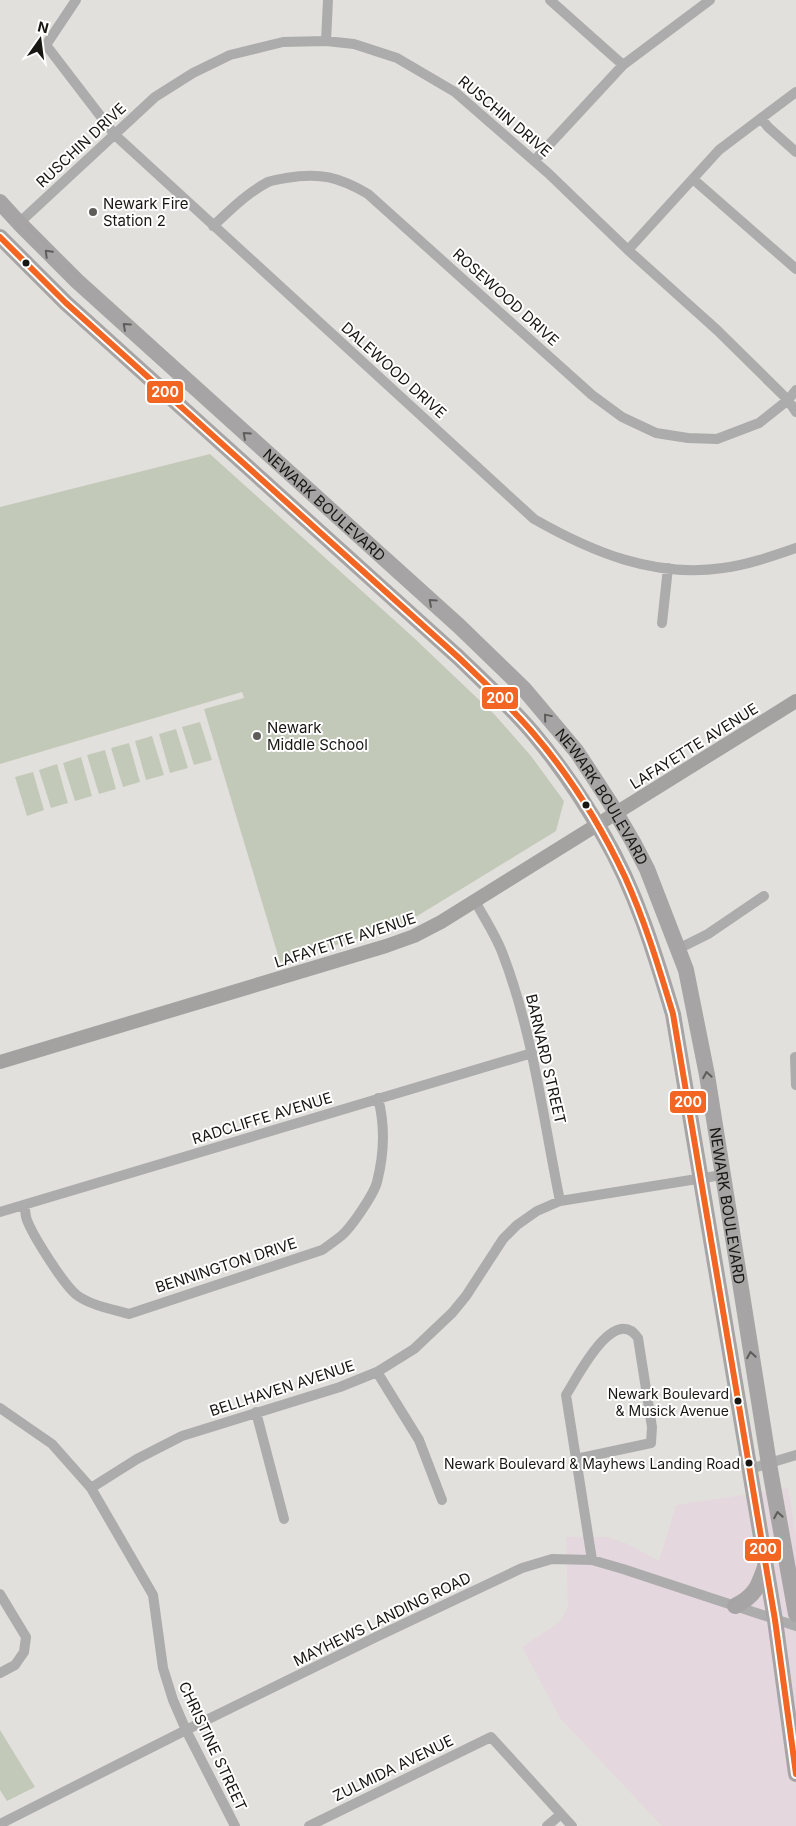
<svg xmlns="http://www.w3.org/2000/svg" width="796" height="1826" viewBox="0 0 796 1826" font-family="Inter,sans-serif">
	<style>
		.commercial { fill: #e4d7dd }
		.green { fill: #c3c9b8 }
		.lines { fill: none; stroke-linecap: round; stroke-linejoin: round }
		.street { stroke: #adacac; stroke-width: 10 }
		.secondary { stroke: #a4a2a1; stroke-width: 14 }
		.primary { stroke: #a6a4a4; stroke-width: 16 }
		.bus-1-casing { stroke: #fff; stroke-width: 10 }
		.bus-1 { stroke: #f26522; stroke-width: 6 }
		.oneway { stroke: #5f5d5c }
		.poi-dot { fill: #5f5d59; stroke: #fff; stroke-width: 2 }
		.bus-dot { fill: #181613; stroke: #fff; stroke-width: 2 }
		.labels { text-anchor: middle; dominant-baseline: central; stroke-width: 4; stroke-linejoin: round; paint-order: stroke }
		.bus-label { font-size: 14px; fill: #181613; stroke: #fff; text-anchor: end }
		.street-label { font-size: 15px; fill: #181613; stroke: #fff }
		.poi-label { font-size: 15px; fill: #181613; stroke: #fff; text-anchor: start }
		.line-badge { stroke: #fff; stroke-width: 2 }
		.badge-label { font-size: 14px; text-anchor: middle; font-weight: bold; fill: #fff }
	</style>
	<rect width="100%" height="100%" fill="#e2e0dc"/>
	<!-- commercial -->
	<path class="commercial" d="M788 1488 796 1536V1826H662L560 1718 522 1647 560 1622 568 1607 566 1537H607L628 1544 659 1561 676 1505Z"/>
	<!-- green -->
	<path class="green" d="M210 454 413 637 495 715 531 756 564 801 556 831 414 918 395 927 280 962 204 709 244 698 242 692 0 764V507Z
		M200 722 212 760 194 765 182 727Z
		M176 729 188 768 170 773 159 734Z
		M152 736 164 775 146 780 135 741Z
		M129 743 140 782 123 787 111 748Z
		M105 750 116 789 99 794 87 755Z
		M81 757 92 796 75 801 63 763Z
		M57 764 68 803 51 808 39 770Z
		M33 772 44 810 27 816 15 777Z
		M0 1730 35 1787 7 1801 0 1790Z"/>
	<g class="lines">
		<!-- street -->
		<path class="street" d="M76 0 46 45 115 135 534 519C592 552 654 578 723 568 747 565 773 556 796 548
			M550 0 623 65
			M326 41 328 0
			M761 118 768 127 796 152
			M534 161 623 65 710 0
			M693 179 796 269
			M19 223 155 97 193 73 230 55 283 42 326 41 354 44 397 58 455 92 548 173 628 250 717 330 788 400 796 412
			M213 226C230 210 247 193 268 182 273 180 280 179 286 178 320 172 339 177 368 194L592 395 622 417 656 433 688 438 717 439 759 423 788 400 796 390
			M628 250 719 150 796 92
			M662 623 668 568
			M475 901C484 918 495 934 502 952 533 1032 543 1118 560 1201
			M678 949 708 934 764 896
			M795 1057 796 1085
			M25 1205C25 1210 25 1215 27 1220 33 1236 65 1287 78 1296 93 1306 112 1309 129 1314L322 1250C329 1245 335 1241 341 1236 351 1228 374 1194 377 1182 384 1155 385 1125 378 1098
			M0 1212 532 1053
			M377 1372 419 1440 442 1500
			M0 1408 52 1444 91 1488 153 1595 163 1668 173 1700 186 1730 235 1826
			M256 1412 284 1519
			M576 1459 651 1443 652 1427 638 1338C614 1303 577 1378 566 1395L592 1560
			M750 1469 796 1455
			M91 1488 137 1459 182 1436 340 1387 377 1372 414 1349 452 1313 466 1296 503 1239 517 1225 537 1211 560 1201 722 1175
			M0 1594 26 1637 24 1652 15 1665 0 1673
			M0 1824 186 1730 376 1637 522 1568 552 1559 592 1560 623 1569 796 1626
			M309 1826 491 1737 572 1826
			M547 1826 561 1814"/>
		<!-- secondary -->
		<path class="secondary" d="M0 1062 386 946 414 936 441 922 796 701"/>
		<!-- primary -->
		<g class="primary">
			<path id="s1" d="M0 202 19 223 77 281 459 626 524 689 577 752 609 801 633 842 647 869 686 970 707 1075 769 1464 796 1614"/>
			<path d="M0 237 66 303 458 657C484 682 510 706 533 733 559 764 584 801 604 836 636 891 655 954 673 1014L775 1620 796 1774"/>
			<path d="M735 1606C755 1596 758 1587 765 1567"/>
		</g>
		<!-- bus-1 casing -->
		<g class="bus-1-casing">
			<path id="bus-1" d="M0 237 66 303 458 657C484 682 510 706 533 733 570 776 601 826 625 877 645 921 659 968 673 1014L775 1620 796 1774"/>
		</g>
		<!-- bus-1 -->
		<use href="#bus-1" class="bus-1"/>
	</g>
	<!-- one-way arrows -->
	<defs><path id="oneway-chevron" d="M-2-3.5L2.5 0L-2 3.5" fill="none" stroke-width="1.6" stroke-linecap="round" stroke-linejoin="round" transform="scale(1.25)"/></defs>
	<g class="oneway">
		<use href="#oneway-chevron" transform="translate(48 253) rotate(-135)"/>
		<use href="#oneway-chevron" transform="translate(126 326) rotate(-138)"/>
		<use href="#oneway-chevron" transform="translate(246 435) rotate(-138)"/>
		<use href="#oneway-chevron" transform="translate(432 602) rotate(-138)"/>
		<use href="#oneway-chevron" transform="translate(547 717) rotate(-130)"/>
		<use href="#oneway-chevron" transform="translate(707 1075) rotate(-100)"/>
		<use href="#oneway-chevron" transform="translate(751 1355) rotate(-99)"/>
		<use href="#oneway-chevron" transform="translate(778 1515) rotate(-100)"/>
	</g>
	<!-- markers -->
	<g class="poi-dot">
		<circle cx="93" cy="212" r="5"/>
		<circle cx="257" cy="736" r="5"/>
	</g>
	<g class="bus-dot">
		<circle cx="26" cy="263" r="4.5"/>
		<circle cx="586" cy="805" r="4.5"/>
		<circle cx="738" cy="1401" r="4.5"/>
		<circle cx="749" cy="1463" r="4.5"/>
	</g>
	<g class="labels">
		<!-- bus labels -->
		<g class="bus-label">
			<text x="729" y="1393">Newark Boulevard<tspan x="729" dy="17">&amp; Musick Avenue</tspan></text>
			<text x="740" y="1463">Newark Boulevard &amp; Mayhews Landing Road</text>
		</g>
		<!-- street labels -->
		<g class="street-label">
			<text transform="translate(505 116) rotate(40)">RUSCHIN DRIVE</text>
			<text transform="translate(81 145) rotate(-43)">RUSCHIN DRIVE</text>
			<text transform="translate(506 297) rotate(42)">ROSEWOOD DRIVE</text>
			<text transform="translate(394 370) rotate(42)">DALEWOOD DRIVE</text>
			<text stroke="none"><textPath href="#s1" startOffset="444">NEWARK BOULEVARD</textPath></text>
			<text transform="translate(694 746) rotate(-32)">LAFAYETTE AVENUE</text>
			<text stroke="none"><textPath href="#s1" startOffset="849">NEWARK BOULEVARD</textPath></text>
			<text transform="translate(345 940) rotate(-18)">LAFAYETTE AVENUE</text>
			<text transform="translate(546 1059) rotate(77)">BARNARD STREET</text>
			<text transform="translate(262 1118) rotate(-17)">RADCLIFFE AVENUE</text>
			<text stroke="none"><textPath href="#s1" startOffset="1282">NEWARK BOULEVARD</textPath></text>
			<text transform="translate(226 1265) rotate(-18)">BENNINGTON DRIVE</text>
			<text transform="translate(282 1388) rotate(-18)">BELLHAVEN AVENUE</text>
			<text transform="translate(382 1619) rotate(-26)">MAYHEWS LANDING ROAD</text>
			<text transform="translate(213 1746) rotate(65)">CHRISTINE STREET</text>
			<text transform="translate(393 1768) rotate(-26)">ZULMIDA AVENUE</text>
		</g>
		<!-- poi labels -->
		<g class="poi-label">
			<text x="103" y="203">Newark Fire<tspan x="103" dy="17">Station 2</tspan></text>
			<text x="267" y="727">Newark<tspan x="267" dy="17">Middle School</tspan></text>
		</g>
	</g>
	<g class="line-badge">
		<rect x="146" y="380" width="38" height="24" rx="5" fill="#f26522"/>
		<rect x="481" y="686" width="38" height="24" rx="5" fill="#f26522"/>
		<rect x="669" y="1090" width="38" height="24" rx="5" fill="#f26522"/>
		<rect x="744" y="1538" width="38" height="24" rx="5" fill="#f26522"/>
	</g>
	<g class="badge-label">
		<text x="165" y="397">200</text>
		<text x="500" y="703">200</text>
		<text x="688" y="1107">200</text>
		<text x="763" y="1554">200</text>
	</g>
	<!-- north arrow -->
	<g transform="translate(40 40) rotate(14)" stroke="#ffffff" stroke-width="4" paint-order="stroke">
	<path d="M0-4L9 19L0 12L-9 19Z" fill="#181613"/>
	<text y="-8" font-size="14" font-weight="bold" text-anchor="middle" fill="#181613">N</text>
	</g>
</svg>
